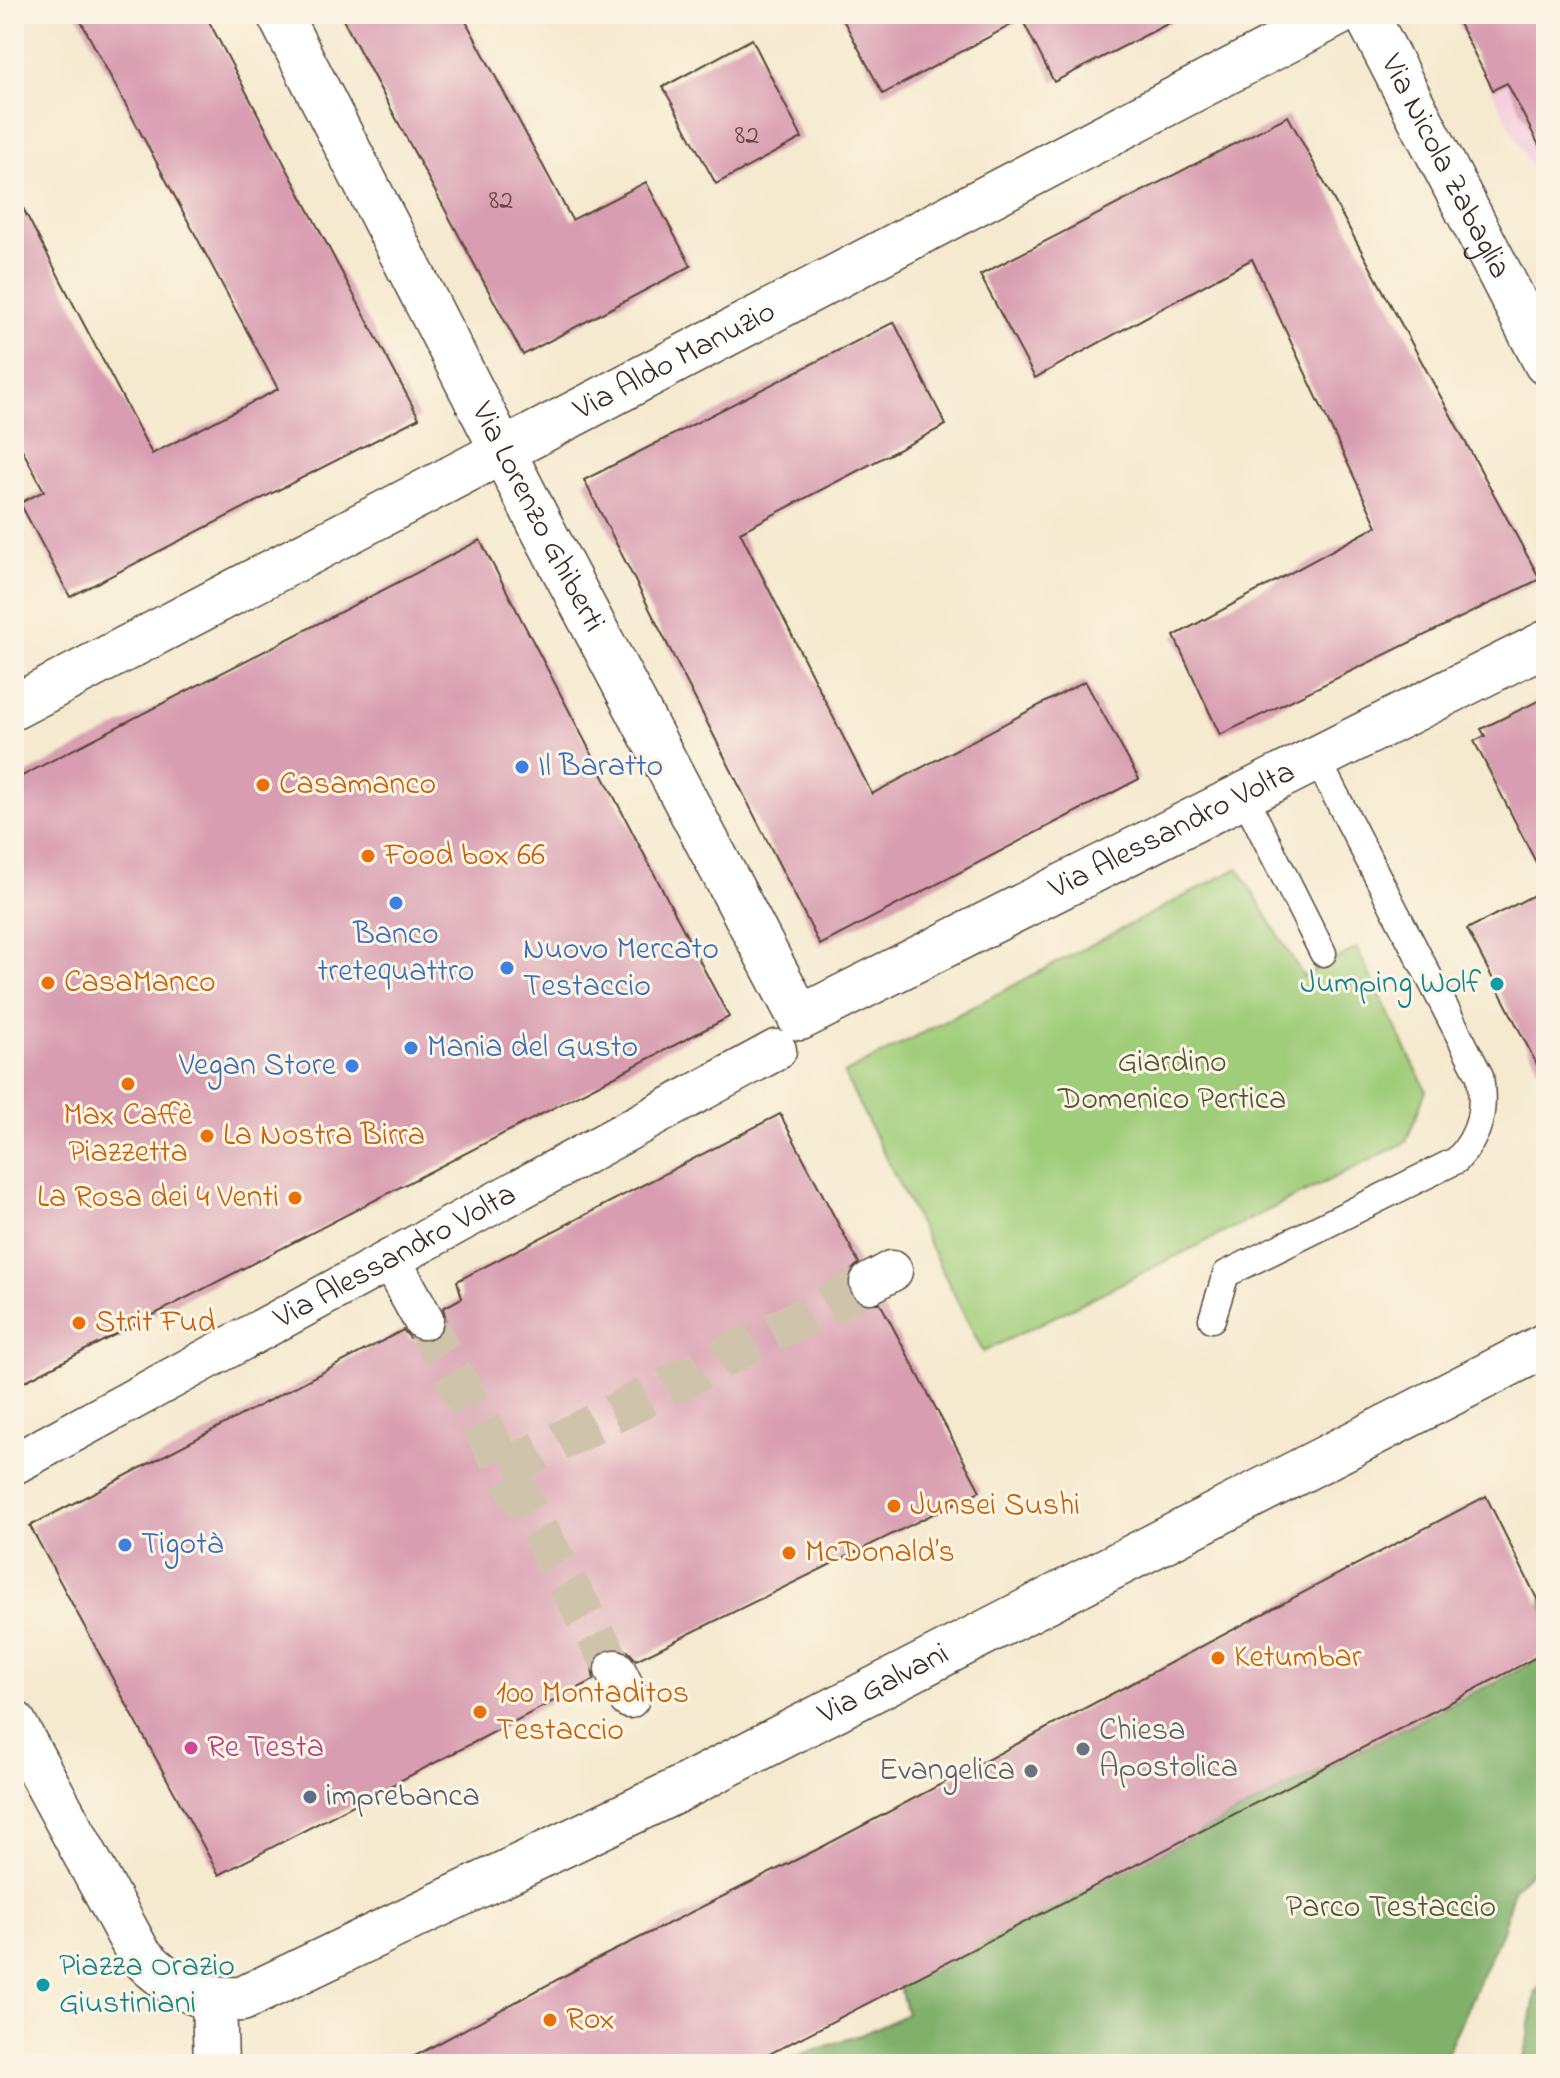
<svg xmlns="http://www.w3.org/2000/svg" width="1560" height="2078" viewBox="0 0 1560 2078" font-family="'Indie Flower',sans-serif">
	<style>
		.built { fill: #f3cfde }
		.green { fill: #a0cd7a; stroke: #6e7c4c; stroke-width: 2 }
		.forest { fill: #80b06a; stroke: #5e6d44; stroke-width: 2 }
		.building { fill: #d89db1 }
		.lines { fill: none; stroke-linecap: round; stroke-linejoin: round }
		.pedestrian-tunnel { stroke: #d0c3ac; stroke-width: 40; stroke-dasharray: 40 20; stroke-linecap: butt }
		.service-casing { stroke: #574739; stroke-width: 29 }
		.pedestrian-casing { stroke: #574739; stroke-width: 43 }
		.minor-casing { stroke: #574739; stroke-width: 47 }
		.tertiary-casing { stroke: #574739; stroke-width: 47 }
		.service { stroke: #fff; stroke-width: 26 }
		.pedestrian { stroke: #fff; stroke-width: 40 }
		.minor { stroke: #fff; stroke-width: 44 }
		.tertiary { stroke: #fff; stroke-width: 44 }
		.shop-dot { fill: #3f7fe0; stroke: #fcf5e5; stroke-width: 3 }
		.food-dot { fill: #e8710a; stroke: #fcf5e5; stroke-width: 3 }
		.culture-dot { fill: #0f9aa8; stroke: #fcf5e5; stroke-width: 3 }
		.hotel-dot { fill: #d1479c; stroke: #fcf5e5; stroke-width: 3 }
		.worship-dot { fill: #6b7280; stroke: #fcf5e5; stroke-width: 3 }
		.service-dot { fill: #5c6f8a; stroke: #fcf5e5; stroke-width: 3 }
		.labels { text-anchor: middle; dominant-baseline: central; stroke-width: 6; stroke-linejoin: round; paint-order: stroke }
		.number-label { font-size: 28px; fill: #624743 }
		.street-label { font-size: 32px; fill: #3b2a1e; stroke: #fcf5e5 }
		.shop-label { font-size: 32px; fill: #366cbe; stroke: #fcf5e5; text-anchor: start }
		.food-label { font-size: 32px; fill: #c56008; stroke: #fcf5e5; text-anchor: start }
		.culture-label { font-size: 32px; fill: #0d838f; stroke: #fcf5e5; text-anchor: end }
		.park-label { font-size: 32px; fill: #545335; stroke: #fcf5e5 }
		.worship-label { font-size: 32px; fill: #5b616d; stroke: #fcf5e5; text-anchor: start }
		.hotel-label { font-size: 32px; fill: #b23c85; stroke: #fcf5e5; text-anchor: start }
		.service-label { font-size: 32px; fill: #4e5e75; stroke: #fcf5e5; text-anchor: start }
	</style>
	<rect width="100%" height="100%" fill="#fcf5e5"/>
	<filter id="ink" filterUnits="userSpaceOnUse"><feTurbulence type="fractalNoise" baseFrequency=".0125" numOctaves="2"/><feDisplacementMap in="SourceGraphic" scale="16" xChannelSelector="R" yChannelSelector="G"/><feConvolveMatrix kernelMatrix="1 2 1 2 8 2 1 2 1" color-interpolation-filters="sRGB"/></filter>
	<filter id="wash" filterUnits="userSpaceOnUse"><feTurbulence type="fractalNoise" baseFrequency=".006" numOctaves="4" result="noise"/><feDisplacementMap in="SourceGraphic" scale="32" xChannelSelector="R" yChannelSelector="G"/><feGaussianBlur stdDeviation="1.8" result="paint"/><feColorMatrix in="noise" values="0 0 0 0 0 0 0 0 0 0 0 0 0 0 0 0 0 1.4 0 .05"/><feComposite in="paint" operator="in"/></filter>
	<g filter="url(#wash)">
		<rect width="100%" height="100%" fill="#f5e9cf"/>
		<!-- built -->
		<path class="built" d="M1473 14H1546V198L1458 22Z"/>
		<!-- green -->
		<path class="green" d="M1238 868 1303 976 1357 948 1426 1090 1406 1142 983 1352 844 1074Z"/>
		<!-- forest -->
		<path class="forest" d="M1546 1597V1857L1514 1888 1502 1931 1442 2064H772L863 2034 907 2014 896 1973 1068 1899 1542 1658V1599Z
			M1546 1980V2064H1523L1536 1991Z"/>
		<g id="blocks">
			<!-- building -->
			<path class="building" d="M77 14H205L419 418 70 597 20 503 44 491 14 434V191L152 454 278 389Z
				M340 14H462L572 220 646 182 691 266 523 355Z
				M840 14H1187L1054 82 1022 19 883 94Z
				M1454 14H1546V159L1507 83 1493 90Z
				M752 39 802 138 716 184 663 87Z
				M1288 116 1540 579 1220 735 1174 636 1377 526 1252 259 1035 378 980 275Z
				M894 322 946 425 740 532 872 794 1085 681 1139 779 820 945 584 480Z
				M480 540 729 1017 14 1387V780Z
				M1546 697V882L1474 741 1485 736 1481 729Z
				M1546 889V1082L1467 929Z
				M780 1114 859 1263 850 1272V1293L859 1303H880L980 1491 636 1660 628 1651 617 1647 604 1650 592 1668 594 1680 219 1875 30 1526 403 1330 410 1338 422 1342 435 1339 446 1320 443 1308 462 1298 457 1281Z
				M1486 1496 1546 1617V1652L1432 1712 750 2064H400L579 1968 824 1846Z"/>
		</g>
	</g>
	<g filter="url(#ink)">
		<use href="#blocks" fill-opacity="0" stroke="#574739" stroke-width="2"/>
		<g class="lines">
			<!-- pedestrian-tunnel -->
			<path class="pedestrian-tunnel" d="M423 1319 615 1670
				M505 1469 870 1283"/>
			<!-- service casing -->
			<g class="service-casing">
				<path id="service" d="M1243 794 1323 953
					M1212 1319 1226 1274 1457 1160C1481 1134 1485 1110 1480 1076L1316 757"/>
			</g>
			<!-- pedestrian casing -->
			<g class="pedestrian-casing">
				<g id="pedestrian">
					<path d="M391 1261 423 1319"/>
					<path d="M870 1283 892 1271"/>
					<path id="s1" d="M14 1464 776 1050"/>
					<path d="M615 1670 629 1698"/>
				</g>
			</g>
			<!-- minor casing -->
			<g class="minor-casing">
				<g id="minor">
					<path id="s2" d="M279 14 542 528 800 1018 1546 643"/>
					<path id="s3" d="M1366 14 1546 363"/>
					<path id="s4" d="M14 707 1338 14"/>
					<path d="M214 1999 216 2064"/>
				</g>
			</g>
			<!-- tertiary casing -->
			<g class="tertiary-casing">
				<g id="tertiary">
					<path id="s5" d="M14 1723 139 1954C168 1985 200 2002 242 1999L674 1792 1546 1345"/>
				</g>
			</g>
			<!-- service -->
			<use href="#service" class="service"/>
			<!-- pedestrian -->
			<use href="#pedestrian" class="pedestrian"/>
			<!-- minor -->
			<use href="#minor" class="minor"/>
			<!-- tertiary -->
			<use href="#tertiary" class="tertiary"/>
		</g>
	</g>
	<!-- markers -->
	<g class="shop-dot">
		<circle cx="522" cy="767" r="8"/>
		<circle cx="396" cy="903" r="8"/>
		<circle cx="507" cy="968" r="8"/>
		<circle cx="411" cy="1048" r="8"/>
		<circle cx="352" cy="1066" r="8"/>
		<circle cx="125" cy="1545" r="8"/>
	</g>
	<g class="food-dot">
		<circle cx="263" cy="785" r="8"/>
		<circle cx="368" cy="856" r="8"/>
		<circle cx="48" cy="983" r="8"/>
		<circle cx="128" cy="1084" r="8"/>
		<circle cx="207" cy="1136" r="8"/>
		<circle cx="295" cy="1198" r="8"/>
		<circle cx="79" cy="1323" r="8"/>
		<circle cx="894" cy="1506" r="8"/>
		<circle cx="789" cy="1553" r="8"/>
		<circle cx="1218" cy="1658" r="8"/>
		<circle cx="480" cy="1712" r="8"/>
		<circle cx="550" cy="2020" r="8"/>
	</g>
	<g class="culture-dot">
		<circle cx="1497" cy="984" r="8"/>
		<circle cx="43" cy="1985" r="8"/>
	</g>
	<circle class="hotel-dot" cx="191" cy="1748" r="8"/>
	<g class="worship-dot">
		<circle cx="1083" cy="1749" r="8"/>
		<circle cx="1031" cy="1771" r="8"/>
	</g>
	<circle class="service-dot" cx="310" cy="1797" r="8"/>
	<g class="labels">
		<!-- number labels -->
		<g class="number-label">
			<text x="747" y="136">82</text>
			<text x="501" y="201">82</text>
		</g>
		<!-- street labels -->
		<g class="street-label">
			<text stroke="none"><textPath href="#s3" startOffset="172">Via Nicola Zabaglia</textPath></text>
			<text stroke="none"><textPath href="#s4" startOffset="746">Via Aldo Manuzio</textPath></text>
			<text stroke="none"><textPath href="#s2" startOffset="566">Via Lorenzo Ghiberti</textPath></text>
			<text stroke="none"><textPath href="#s2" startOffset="1548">Via Alessandro Volta</textPath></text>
			<text stroke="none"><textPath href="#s1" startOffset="434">Via Alessandro Volta</textPath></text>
			<text stroke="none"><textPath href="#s5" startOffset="1094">Via Galvani</textPath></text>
		</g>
		<!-- shop labels -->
		<g class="shop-label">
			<text x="538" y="767">Il Baratto</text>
			<text x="396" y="935" text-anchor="middle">Banco<tspan x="396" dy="37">tretequattro</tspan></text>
			<text x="523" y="950">Nuovo Mercato<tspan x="523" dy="37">Testaccio</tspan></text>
			<text x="427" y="1048">Mania del Gusto</text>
			<text x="336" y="1066" text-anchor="end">Vegan Store</text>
			<text x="141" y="1545">Tigotà</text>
		</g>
		<!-- food labels -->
		<g class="food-label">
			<text x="279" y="785">Casamanco</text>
			<text x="384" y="856">Food box 66</text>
			<text x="64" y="983">CasaManco</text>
			<text x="128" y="1116" text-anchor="middle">Max Caffè<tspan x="128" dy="37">Piazzetta</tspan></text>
			<text x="223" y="1136">La Nostra Birra</text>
			<text x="279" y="1198" text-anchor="end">La Rosa dei 4 Venti</text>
			<text x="95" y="1323">Strit Fud</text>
			<text x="910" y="1506">Junsei Sushi</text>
			<text x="805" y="1553">McDonald’s</text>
			<text x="1234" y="1658">Ketumbar</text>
			<text x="496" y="1694">100 Montaditos<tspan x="496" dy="37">Testaccio</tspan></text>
			<text x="566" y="2020">Rox</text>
		</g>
		<!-- culture labels -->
		<g class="culture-label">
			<text x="1481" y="984">Jumping Wolf</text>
			<text x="59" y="1967" text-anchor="start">Piazza Orazio<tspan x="59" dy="37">Giustiniani</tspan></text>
		</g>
		<!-- park labels -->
		<g class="park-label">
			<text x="1172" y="1063">Giardino<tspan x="1172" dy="37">Domenico Pertica</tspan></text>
			<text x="1391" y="1908">Parco Testaccio</text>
		</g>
		<!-- worship labels -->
		<g class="worship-label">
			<text x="1099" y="1731">Chiesa<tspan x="1099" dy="37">Apostolica</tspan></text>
			<text x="1015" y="1771" text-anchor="end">Evangelica</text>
		</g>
		<!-- hotel labels -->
		<g class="hotel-label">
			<text x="207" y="1748">Re Testa</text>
		</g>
		<!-- service labels -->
		<g class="service-label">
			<text x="326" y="1797">imprebanca</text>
		</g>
	</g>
	<!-- margin -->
	<rect width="1560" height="2078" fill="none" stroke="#fcf5e5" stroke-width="48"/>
</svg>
